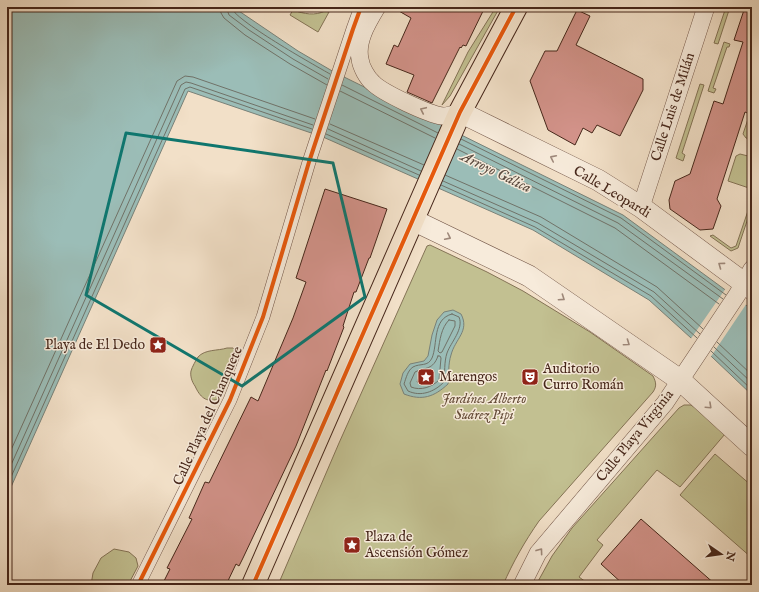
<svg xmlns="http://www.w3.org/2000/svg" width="759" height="592" viewBox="0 0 759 592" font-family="'IM FELL English',serif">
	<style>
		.green { fill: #c2c091; stroke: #847356 }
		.water { fill: #9bbdb7; stroke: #798178 }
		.pier { fill: #f2e0c8 }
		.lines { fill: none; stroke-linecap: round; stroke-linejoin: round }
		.shore { stroke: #707268; stroke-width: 1 }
		.building { fill: #d29289; stroke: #46261a }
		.pedestrian-casing { stroke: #715446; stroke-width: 14 }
		.minor-casing { stroke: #715446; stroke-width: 18 }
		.tertiary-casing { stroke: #715446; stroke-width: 22 }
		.primary-casing { stroke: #46261a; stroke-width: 24 }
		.pedestrian { stroke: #f7ebdb; stroke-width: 13 }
		.minor { stroke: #f7ebdb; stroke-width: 17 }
		.tertiary { stroke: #f7ebdb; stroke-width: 21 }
		.primary { stroke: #f2e0c8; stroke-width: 22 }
		.cycleway-casing { stroke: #f7ebdb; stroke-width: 6 }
		.cycleway { stroke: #e8590c; stroke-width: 4 }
		.oneway { stroke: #9e887a }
		.marked { fill: none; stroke: #0f766e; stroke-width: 3; stroke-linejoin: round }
		.labels { text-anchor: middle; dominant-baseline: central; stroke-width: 3; stroke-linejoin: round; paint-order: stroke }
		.street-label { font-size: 14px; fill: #46261a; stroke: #f7ebdb }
		.poi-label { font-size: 14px; fill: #46261a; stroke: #f7ebdb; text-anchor: start }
		.park-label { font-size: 14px; font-style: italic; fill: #654c38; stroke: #f7ebdb }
		.water-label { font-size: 15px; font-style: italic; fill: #5b4c41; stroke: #f7ebdb }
	</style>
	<rect width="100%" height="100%" fill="#f2e0c8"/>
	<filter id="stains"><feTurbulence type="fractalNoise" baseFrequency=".005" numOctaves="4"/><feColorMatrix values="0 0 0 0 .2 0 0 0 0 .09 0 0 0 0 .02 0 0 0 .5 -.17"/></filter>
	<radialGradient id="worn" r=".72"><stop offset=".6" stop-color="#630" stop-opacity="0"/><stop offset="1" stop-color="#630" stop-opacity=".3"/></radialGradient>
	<!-- green -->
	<path class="green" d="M496 7H500L450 96 442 105 468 52Z
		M726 7H730L718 44 714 43Z
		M293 10C304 14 315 16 325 11L329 12 318 32 290 15Z
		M724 42 730 44 729 47H727L713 88 716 89 714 93 708 91Z
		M700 84 704 85 682 153 685 155 683 161 676 158Z
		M748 119 752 120V140L746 138 743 134Z
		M740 154 752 157V189L728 181 736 156Z
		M752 199V206L738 248 731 251 710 236 713 235 731 248 736 246Z
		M430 245 487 272 523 291 590 332 653 376C656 382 657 386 653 392L539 521C525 541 513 562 503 585H278L339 443 427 246Z
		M227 348H233L238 353 218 399C206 403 200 397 195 386 192 382 190 376 191 371 192 367 196 360 198 357 205 349 218 351 227 348Z
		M684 405H691L697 409 725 434 680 487 657 470 597 540 603 545 579 577 590 585H536L552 556 572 528 679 408Z
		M715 454 752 486V558L680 495Z
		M114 549 129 552 136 558 138 566 128 585H91L93 573 101 558Z"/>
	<!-- water -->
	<path class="water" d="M7 7H233L298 51 334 72 623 215 750 308 752 310V395L712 357 649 300 533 230 323 137 188 91 7 496Z
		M453 310 461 314C470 331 455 339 451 355 448 364 449 375 448 384 434 397 422 401 404 394L400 384 403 373 410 364 424 361 428 356 432 335 437 320 444 312Z"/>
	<!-- pier -->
	<path class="pier" d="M726 288 747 303 710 358 690 340Z"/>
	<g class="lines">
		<!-- shore -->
		<path class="shore" d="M220 7 221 13 224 18 245 35 290 64 327 85
			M226 7 229 15 249 30 293 59 328 79
			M231 7C232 19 316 66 330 74
			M342 85 438 133
			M340 91 435 138
			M330 124 424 165
			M328 129 421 171
			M326 134 419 175
			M461 139 621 218 726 295
			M459 144 618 223 723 299
			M457 149 615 228 719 304
			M445 175 541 217 657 287 703 329
			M443 181 538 223 654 292 700 334
			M441 185 535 227 651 296 697 338
			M452 314 459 317C464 329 451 342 447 353 444 362 445 373 444 382 434 392 421 397 408 391L404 384C406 378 408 370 413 367 420 363 428 367 432 358 438 344 432 319 452 314Z
			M449 320 455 321V326L442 352 440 353 438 351C440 340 441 328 449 320Z
			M717 342 752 375
			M714 347 752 383
			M711 351 752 390
			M438 356H440L441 358 439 380C432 387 421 391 411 387L410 383 415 372C426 367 433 370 438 356Z
			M431 374 434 376C431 381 422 384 417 382L419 377Z
			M7 459 177 81 185 76 193 77 315 119
			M7 474 181 85 186 82 191 83 313 125
			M7 486 185 89 190 87 312 129"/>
	</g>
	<!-- building -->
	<path class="building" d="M392 7H485L466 46 463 45 461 48 460 47 432 103 407 92 414 75 386 64 394 45 398 47 411 18Z
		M745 7H752V115L745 112 717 199 721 206 713 229 700 230 670 209 669 200 675 181 690 174 714 101 723 104 743 42 734 40Z
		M577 10 590 16 576 45 643 79V90L620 136 597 125 592 133 583 128 575 145 548 130 530 81 545 51H557Z
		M325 189 387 209 370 258H369L356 292H354L343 326 344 327 327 371 326 370 296 446 243 558 239 566 236 564 226 585H162L170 569 167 568 192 519 189 518 205 482 209 483 251 397 258 401 293 318 306 282 296 278Z
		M641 519 716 585H624L601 564Z"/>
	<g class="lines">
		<!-- pedestrian casing -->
		<g class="pedestrian-casing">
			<path id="pedestrian" d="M138 585 230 400 263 317 309 162 353 29 361 7"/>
		</g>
		<!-- minor casing -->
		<g class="minor-casing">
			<path id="minor" d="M377 7C368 22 356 41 360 59 361 67 367 78 373 83 383 93 428 114 442 116 448 116 455 114 460 112
				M641 207 706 7
				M522 585 538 553 665 403 737 295 752 269"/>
		</g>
		<!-- tertiary casing -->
		<g class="tertiary-casing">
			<path id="tertiary" d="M460 112 598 180 641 207 752 289
				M413 220 529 276 680 380 752 446"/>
		</g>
		<!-- primary casing -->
		<g class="primary-casing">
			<path id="primary" d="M253 585 460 112 516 7"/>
		</g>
		<!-- pedestrian -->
		<use href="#pedestrian" class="pedestrian"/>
		<!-- minor -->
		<use href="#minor" class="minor"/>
		<!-- tertiary -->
		<use href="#tertiary" class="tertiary"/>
		<!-- primary -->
		<use href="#primary" class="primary"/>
		<!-- cycleway casing -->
		<g class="cycleway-casing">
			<path id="cycleway" d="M138 585 230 400 263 317 309 162 353 29 361 7
				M253 585 460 112 516 7"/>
		</g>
		<!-- cycleway -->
		<use href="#cycleway" class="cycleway"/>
	</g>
	<!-- one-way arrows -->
	<defs><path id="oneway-chevron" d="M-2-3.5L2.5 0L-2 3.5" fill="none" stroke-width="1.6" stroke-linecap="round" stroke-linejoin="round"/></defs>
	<g class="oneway">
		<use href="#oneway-chevron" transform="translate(423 110) rotate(-155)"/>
		<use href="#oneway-chevron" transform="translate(553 158) rotate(-154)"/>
		<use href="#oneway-chevron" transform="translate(448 237) rotate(26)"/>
		<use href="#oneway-chevron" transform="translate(721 265) rotate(-144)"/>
		<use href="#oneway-chevron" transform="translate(562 298) rotate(34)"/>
		<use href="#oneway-chevron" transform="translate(627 343) rotate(35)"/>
		<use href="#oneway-chevron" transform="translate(709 406) rotate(43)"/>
		<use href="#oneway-chevron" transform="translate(540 551) rotate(-54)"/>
	</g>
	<!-- marked area -->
	<path class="marked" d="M126 133 333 163 365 297 242 386 86 295Z"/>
	<!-- icons -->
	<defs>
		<g id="sight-square" transform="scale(0.9)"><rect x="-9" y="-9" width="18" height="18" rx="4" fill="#8f2418" stroke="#f7ebdb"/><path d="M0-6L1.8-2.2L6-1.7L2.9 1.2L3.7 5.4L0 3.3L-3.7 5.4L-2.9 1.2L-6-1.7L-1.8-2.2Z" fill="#fff"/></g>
		<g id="theatre-square" transform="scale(0.9)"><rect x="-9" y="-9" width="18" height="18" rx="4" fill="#8f2418" stroke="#f7ebdb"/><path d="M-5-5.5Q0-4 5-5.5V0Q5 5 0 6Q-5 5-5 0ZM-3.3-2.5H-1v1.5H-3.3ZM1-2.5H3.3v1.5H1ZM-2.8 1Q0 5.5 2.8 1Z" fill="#fff"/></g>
	</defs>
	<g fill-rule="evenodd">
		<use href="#sight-square" x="158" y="345"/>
		<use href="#sight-square" x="426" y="377"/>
		<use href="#theatre-square" x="530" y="377"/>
		<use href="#sight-square" x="352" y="545"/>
	</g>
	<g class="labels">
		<!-- street labels -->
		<g class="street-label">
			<text transform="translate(673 107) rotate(-72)">Calle Luis de Milán</text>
			<text transform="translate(612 192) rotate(31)">Calle Leopardi</text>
			<text transform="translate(208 416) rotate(-66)">Calle Playa del Chanquete</text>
			<text transform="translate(635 436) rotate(-51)">Calle Playa Virginia</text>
		</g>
		<!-- poi labels -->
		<g class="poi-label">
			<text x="145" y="345" text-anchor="end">Playa de El Dedo</text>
			<text x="543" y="369">Auditorio<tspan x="543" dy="16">Curro Román</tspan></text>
			<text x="439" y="377">Marengos</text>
			<text x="365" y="537">Plaza de<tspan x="365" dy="16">Ascensión Gómez</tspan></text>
		</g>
		<!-- park labels -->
		<g class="park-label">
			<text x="484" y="399">Jardínes Alberto<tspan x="484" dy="16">Suárez Pipi</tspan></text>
		</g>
		<!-- water labels -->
		<g class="water-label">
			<text transform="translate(496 172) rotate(26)">Arroyo Gálica</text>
		</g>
	</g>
	<!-- margin -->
	<rect width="759" height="592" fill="none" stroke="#f2e0c8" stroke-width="24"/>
	<rect x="8" y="8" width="743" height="576" fill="none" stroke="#46261a" stroke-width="2"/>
	<rect x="12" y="12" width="735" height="568" fill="none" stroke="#46261a"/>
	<!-- north arrow -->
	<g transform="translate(721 554) rotate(103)" stroke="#f7ebdb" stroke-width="3" paint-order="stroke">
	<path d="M0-3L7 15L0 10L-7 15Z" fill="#46261a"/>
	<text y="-6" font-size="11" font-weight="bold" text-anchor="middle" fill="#46261a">N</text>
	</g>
	<rect width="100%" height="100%" filter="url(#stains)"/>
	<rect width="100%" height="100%" fill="url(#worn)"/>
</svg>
